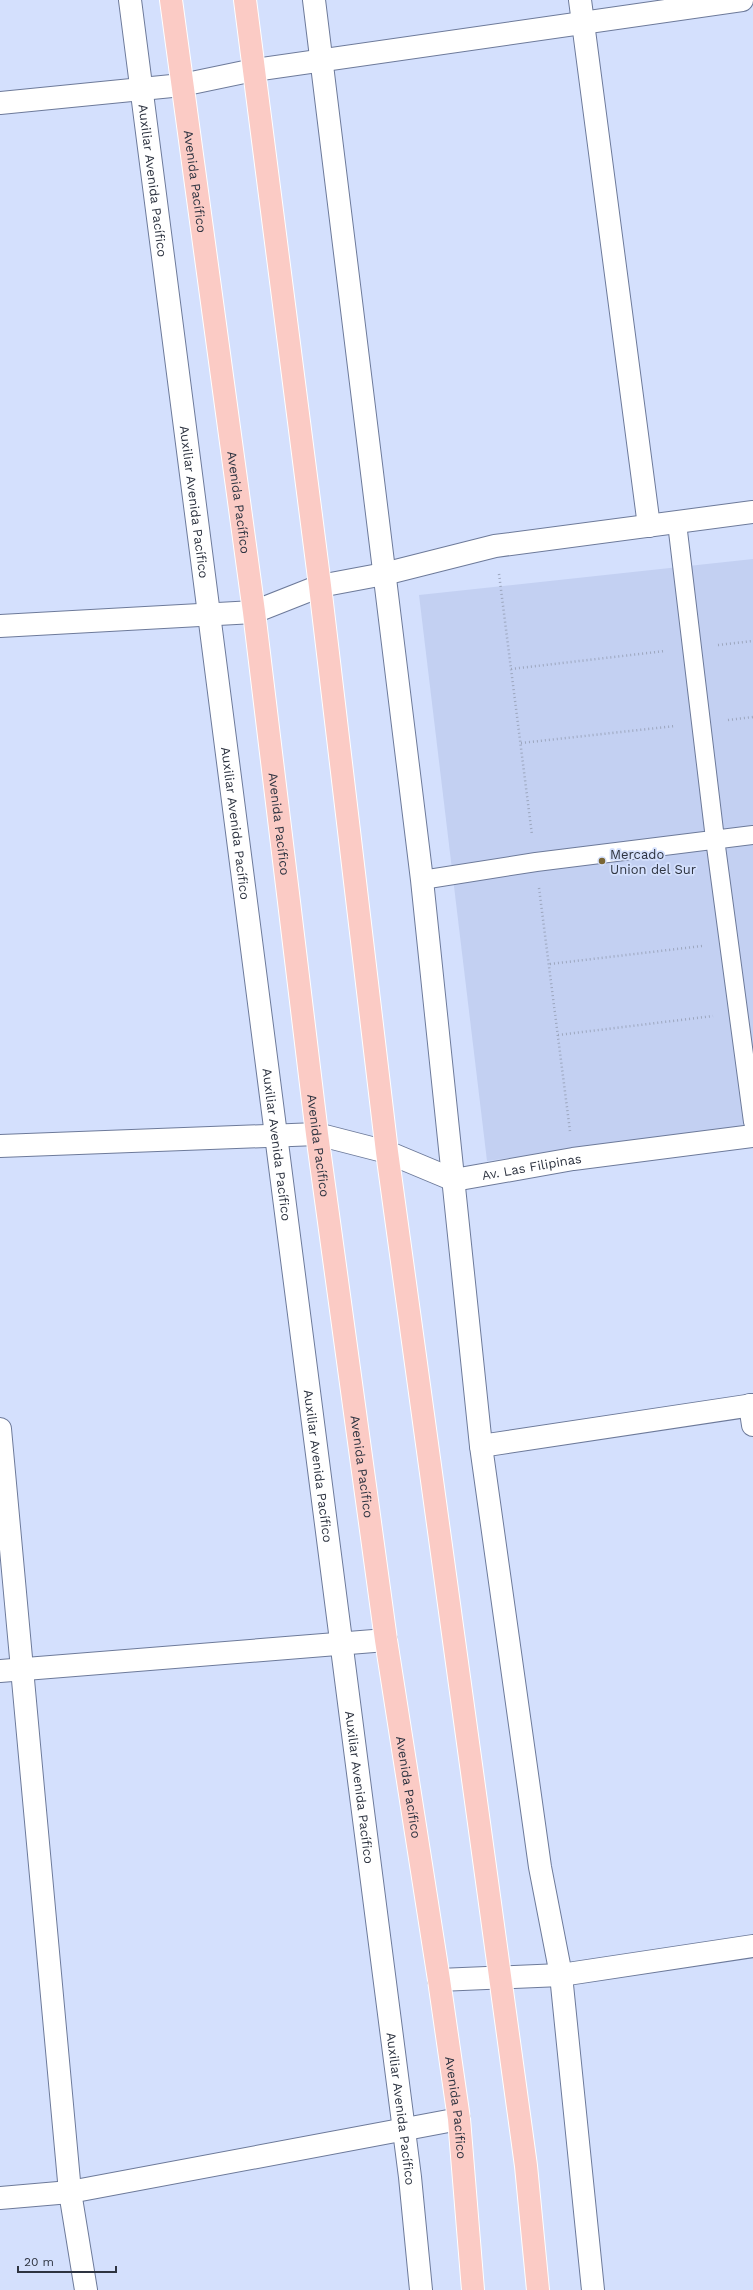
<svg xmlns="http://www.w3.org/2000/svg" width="753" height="2290" viewBox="0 0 753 2290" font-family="'Work Sans',sans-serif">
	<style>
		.built { fill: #c3d0f2 }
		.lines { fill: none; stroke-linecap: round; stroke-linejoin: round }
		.lane-casing { stroke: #6d7a9a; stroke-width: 20 }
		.street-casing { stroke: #6d7a9a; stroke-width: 24 }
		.secondary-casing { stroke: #6d7a9a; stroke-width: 24 }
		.primary-casing { stroke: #fff; stroke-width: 24 }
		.path { stroke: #9ca6be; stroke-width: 2.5; stroke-dasharray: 1 3; stroke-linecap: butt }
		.lane { stroke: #fff; stroke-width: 18 }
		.street { stroke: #fff; stroke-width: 22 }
		.secondary { stroke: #fff; stroke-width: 22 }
		.primary { stroke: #fbcbc5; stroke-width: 22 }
		.poi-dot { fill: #7a6635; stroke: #d4e0fd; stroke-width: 1.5 }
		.labels { text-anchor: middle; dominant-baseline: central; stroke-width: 3.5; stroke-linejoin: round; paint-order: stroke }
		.street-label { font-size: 13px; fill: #2e3441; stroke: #d4e0fd }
		.poi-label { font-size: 13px; fill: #2e3441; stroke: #d4e0fd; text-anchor: start }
	</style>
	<rect width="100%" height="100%" fill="#d4e0fd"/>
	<!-- built -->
	<path class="built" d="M753 559V1127L487 1161 419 595Z"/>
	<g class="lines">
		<!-- lane casing -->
		<g class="lane-casing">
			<path id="lane" d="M677 523 715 839 753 1122
				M422 880 536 862 753 835"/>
		</g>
		<!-- street casing -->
		<g class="street-casing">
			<g id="street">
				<path d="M580 0 649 526"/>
				<path d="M0 103 182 85 254 70 742 0"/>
				<path d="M0 626 254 612 320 586 384 574 495 546 753 512"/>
				<path id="s1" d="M0 1146 317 1134 387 1152 454 1180 573 1159 753 1136"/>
				<path d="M750 1405 753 1425"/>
				<path d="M0 1429 70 2192 86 2290"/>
				<path d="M481 1446 753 1405"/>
				<path d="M0 1671 386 1640"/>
				<path d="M439 1980 561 1975 753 1946"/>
				<path d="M0 2198 70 2192 459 2119"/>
			</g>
		</g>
		<!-- secondary casing -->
		<g class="secondary-casing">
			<g id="secondary">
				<path id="s2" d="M130 0 410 2177 421 2290"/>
				<path d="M314 0 422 880 481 1446 540 1867 561 1975 593 2290"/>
			</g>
		</g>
		<!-- primary casing -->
		<g class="primary-casing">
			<g id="primary">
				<path id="s3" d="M171 0 254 612 317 1134 386 1640 439 1980 459 2119 473 2290"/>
				<path d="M245 0 320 586 387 1152 526 2166 538 2290"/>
			</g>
		</g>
		<!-- path -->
		<path class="path" d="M499 574 532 835
			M718 645 753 641
			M511 669 665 651
			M728 720 753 717
			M521 743 675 726
			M539 888 570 1131
			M550 964 702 946
			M558 1035 713 1016"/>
		<!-- lane -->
		<use href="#lane" class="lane"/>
		<!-- street -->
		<use href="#street" class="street"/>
		<!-- secondary -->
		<use href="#secondary" class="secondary"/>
		<!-- primary -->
		<use href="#primary" class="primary"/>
	</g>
	<!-- markers -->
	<circle class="poi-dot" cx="602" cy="861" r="4"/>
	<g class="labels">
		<!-- street labels -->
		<g class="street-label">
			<text stroke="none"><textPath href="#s2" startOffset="182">Auxiliar Avenida Pacífico</textPath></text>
			<text stroke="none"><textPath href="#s3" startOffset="183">Avenida Pacífico</textPath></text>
			<text stroke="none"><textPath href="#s2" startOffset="506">Auxiliar Avenida Pacífico</textPath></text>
			<text stroke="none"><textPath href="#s3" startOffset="507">Avenida Pacífico</textPath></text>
			<text stroke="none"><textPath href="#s2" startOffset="830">Auxiliar Avenida Pacífico</textPath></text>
			<text stroke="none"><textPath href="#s3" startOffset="831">Avenida Pacífico</textPath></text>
			<text stroke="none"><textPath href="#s2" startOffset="1154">Auxiliar Avenida Pacífico</textPath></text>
			<text stroke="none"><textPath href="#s3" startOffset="1155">Avenida Pacífico</textPath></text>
			<text stroke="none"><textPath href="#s1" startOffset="541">Av. Las Filipinas</textPath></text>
			<text stroke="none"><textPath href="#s2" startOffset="1478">Auxiliar Avenida Pacífico</textPath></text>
			<text stroke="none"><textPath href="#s3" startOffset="1479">Avenida Pacífico</textPath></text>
			<text stroke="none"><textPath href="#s3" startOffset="1803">Avenida Pacífico</textPath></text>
			<text stroke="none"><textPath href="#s2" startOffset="1802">Auxiliar Avenida Pacífico</textPath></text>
			<text stroke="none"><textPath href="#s3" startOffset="2127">Avenida Pacífico</textPath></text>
			<text stroke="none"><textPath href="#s2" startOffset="2126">Auxiliar Avenida Pacífico</textPath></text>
		</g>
		<!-- poi labels -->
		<g class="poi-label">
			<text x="610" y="854">Mercado<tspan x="610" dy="15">Union del Sur</tspan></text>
		</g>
	</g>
	<!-- scale -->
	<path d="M18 2266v6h98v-6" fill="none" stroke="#2e3441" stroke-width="2"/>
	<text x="24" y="2266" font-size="12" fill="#2e3441" stroke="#d4e0fd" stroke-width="3" paint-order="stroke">20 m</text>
</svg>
